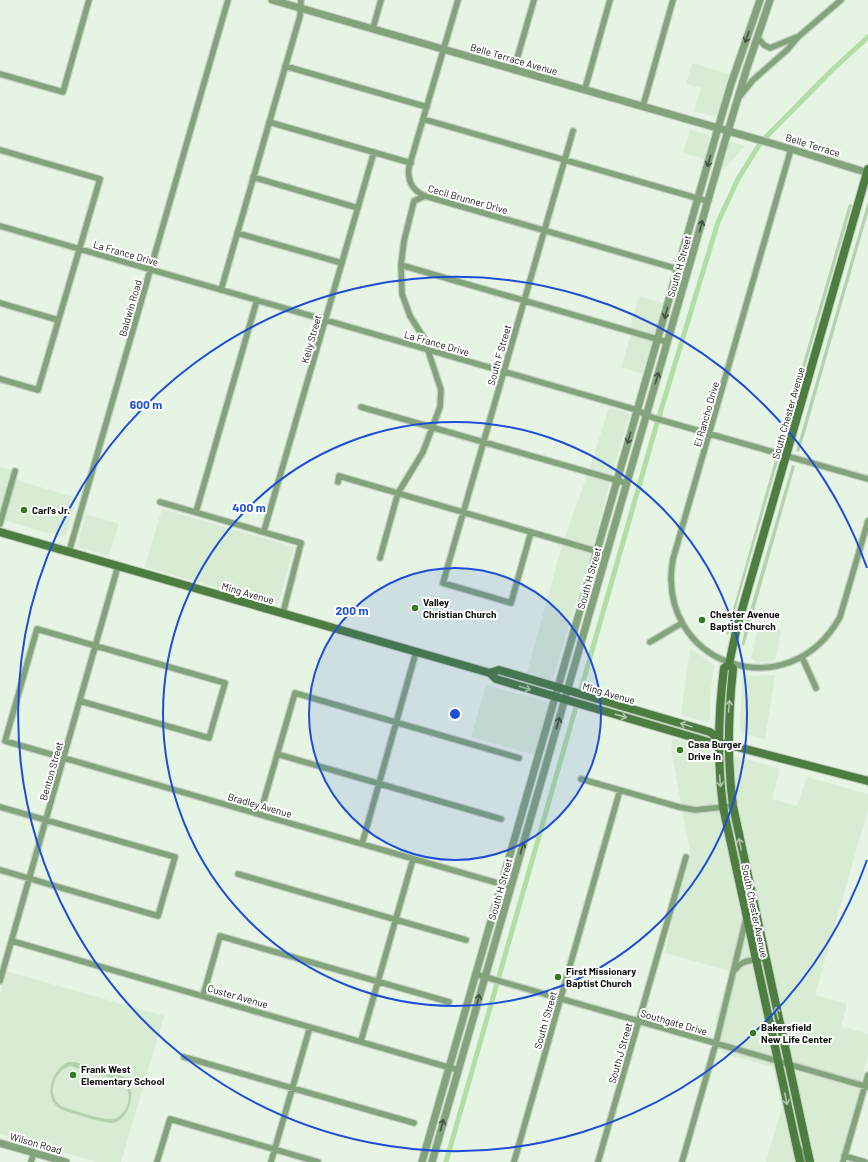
<svg xmlns="http://www.w3.org/2000/svg" width="868" height="1162" viewBox="0 0 868 1162" font-family="Barlow,sans-serif">
	<style>
		.built { fill: #d8ebd3 }
		.green { fill: #b5d2ae; fill-rule: evenodd }
		.lines { fill: none; stroke-linecap: round; stroke-linejoin: round }
		.canal { stroke: #b0dea5; stroke-width: 5 }
		.minor-casing { stroke: #c4d0c1; stroke-width: 8 }
		.tertiary-casing { stroke: #c4d0c1; stroke-width: 9 }
		.secondary-casing { stroke: #c4d0c1; stroke-width: 10 }
		.minor { stroke: #82a37b; stroke-width: 5.5 }
		.tertiary { stroke: #82a37b; stroke-width: 7 }
		.secondary { stroke: #4d7d41; stroke-width: 8 }
		.oneway { stroke: #435540 }
		.oneway2 { stroke: #afc4aa }
		.ring { fill: none; stroke: #1d4ed8; stroke-width: 2 }
		.poi-dot { fill: #347c21; stroke: #fff; stroke-width: 1.5 }
		.labels { text-anchor: middle; dominant-baseline: central; stroke-width: 4; stroke-linejoin: round; paint-order: stroke }
		.street-label { font-size: 10px; fill: #10150f; stroke: #fff }
		.poi-label { font-size: 10px; font-weight: bold; fill: #10150f; stroke: #fff; text-anchor: start }
		.centre { fill: #1d4ed8; stroke: #fff; stroke-width: 2 }
		.ring-label { font-size: 12px; text-anchor: middle; font-weight: bold; fill: #1d4ed8; stroke: #fff; stroke-width: 4; stroke-linejoin: round; paint-order: stroke }
	</style>
	<rect width="100%" height="100%" fill="#e6f4e3"/>
	<!-- built -->
	<path class="built" d="M692 63 729 74 718 113 716 116H713L694 111 701 88 686 84Z
		M690 130 708 135 710 138 705 159 683 153Z
		M731 142 745 146 719 175 727 144Z
		M639 296 663 303 643 374 621 367 630 338 631 325Z
		M609 407 630 414 611 477 592 551 553 678 551 680 527 673 562 545 589 471Z
		M0 467 15 471 13 479 77 498 66 535 62 537 0 519Z
		M162 509 294 547 278 605 145 567Z
		M86 514 119 524 109 556 77 547Z
		M759 624 781 630 776 658 773 662 757 663 751 658Z
		M690 648 712 663 714 666 710 696V719L707 722 681 715Z
		M745 675 759 676 775 675 765 739 742 732 740 730 742 678Z
		M486 685 549 702 534 755 471 737Z
		M673 738 780 769 772 799 797 806 807 777 868 794V809L815 995 847 1004 841 1026 868 1034V1054L842 1162H766L782 1107 773 1067 722 1053 715 1022 730 971 665 953 676 904 691 858 672 754 671 746Z
		M6 971 164 1016 121 1162H97L0 1134V993Z"/>
	<!-- green -->
	<path class="green" d="M868 201V213L804 436 799 452H798L796 451Z
		M849 204 852 205 782 447H781L779 446Z
		M775 460 778 461 728 635 726 634Z
		M792 465 795 466 744 646 742 645 745 627Z
		M68 1062H75L124 1077C131 1085 133 1094 130 1104 128 1112 121 1122 112 1123 104 1124 72 1113 63 1110 42 1102 50 1070 68 1062ZM70 1066 122 1081C128 1087 130 1095 128 1103 126 1111 119 1119 111 1119 102 1120 73 1110 63 1107 45 1097 53 1071 70 1066Z"/>
	<g class="lines">
		<!-- canal -->
		<path class="canal" d="M446 1162 655 430 718 222 738 179 761 142 831 71 868 37"/>
		<!-- minor casing -->
		<g class="minor-casing">
			<path id="minor" d="M458 0 409 167C407 181 413 191 425 196L688 272
				M373 28 381 0
				M758 38 764 45 770 48 797 37
				M285 66 427 107
				M514 69 534 0
				M0 74 63 92 89 0
				M585 89 610 0
				M740 96 753 80 787 50 798 37 841 0
				M643 106 673 0
				M423 119 707 201
				M269 122 411 163
				M791 149 673 559C654 664 788 711 840 617L868 521
				M0 150 100 179 38 390 0 379
				M253 177 358 208
				M0 226 637 410 646 415 654 418 868 479
				M237 233 342 263
				M401 265 667 342
				M221 290 300 16 301 0
				M0 303 58 320
				M361 407 626 483
				M338 482 339 476 606 554
				M160 502 301 543 283 613
				M196 512 257 300
				M0 524 15 471
				M264 531 374 152
				M531 532 511 603 443 583 573 131
				M69 552 228 0
				M380 558 398 493 423 452 440 407 441 390 424 338 410 316 402 294 401 265 404 241 414 201 425 196
				M650 642 682 623
				M802 657 816 688
				M80 701 209 738 225 683 37 629 5 741 511 887
				M277 754 501 819
				M581 779 679 807 695 810 733 806
				M0 807 175 857 158 916 0 870
				M260 814 295 693 519 758
				M362 844 416 652
				M238 874 466 940
				M12 941 458 1070
				M736 969C742 959 755 960 765 959
				M475 974 868 1087
				M0 981 118 566
				M203 996 220 936 449 1002
				M361 1041 413 859
				M184 1057 414 1123
				M798 1147 802 1153 805 1162
				M844 1156 865 1162
				M31 1162 34 1153
				M157 1162 170 1119 318 1162
				M271 1162 310 1027
				M514 1162 620 790
				M598 1162 686 857
				M682 1162 716 1043 746 919
				M843 1162 868 1075"/>
		</g>
		<!-- tertiary casing -->
		<g class="tertiary-casing">
			<path id="tertiary" d="M272 0 791 149 868 173
				M0 1143 66 1162
				M422 1162 718 128 731 84 760 0
				M432 1162 725 141 746 71 770 0"/>
		</g>
		<!-- secondary casing -->
		<g class="secondary-casing">
			<path id="secondary" d="M0 532 490 673 499 670 710 732 715 736 718 742
				M729 664 724 668C718 715 717 760 723 807L800 1162
				M490 673 496 679 712 743 718 742 868 781
				M810 1162 733 806C727 760 728 715 733 669L729 664 737 627 868 169"/>
		</g>
		<!-- minor -->
		<use href="#minor" class="minor"/>
		<!-- tertiary -->
		<use href="#tertiary" class="tertiary"/>
		<!-- secondary -->
		<use href="#secondary" class="secondary"/>
	</g>
	<!-- one-way arrows -->
	<defs><path id="oneway-shaft" d="M-6 0H5M1.5-3L5.5 0L1.5 3" fill="none" stroke-width="1.6" stroke-linecap="round" stroke-linejoin="round"/></defs>
	<g class="oneway">
		<use href="#oneway-shaft" transform="translate(747 37) rotate(110)"/>
		<use href="#oneway-shaft" transform="translate(709 161) rotate(106)"/>
		<use href="#oneway-shaft" transform="translate(701 226) rotate(-75)"/>
		<use href="#oneway-shaft" transform="translate(666 313) rotate(106)"/>
		<use href="#oneway-shaft" transform="translate(657 378) rotate(-74)"/>
		<use href="#oneway-shaft" transform="translate(629 438) rotate(106)"/>
		<use href="#oneway-shaft" transform="translate(558 723) rotate(-74)"/>
		<use href="#oneway-shaft" transform="translate(522 848) rotate(-74)"/>
		<use href="#oneway-shaft" transform="translate(478 1000) rotate(-75)"/>
		<use href="#oneway-shaft" transform="translate(442 1125) rotate(-74)"/>
	</g>
	<g class="oneway2">
		<use href="#oneway-shaft" transform="translate(525 688) rotate(17)"/>
		<use href="#oneway-shaft" transform="translate(729 706) rotate(-85)"/>
		<use href="#oneway-shaft" transform="translate(621 716) rotate(16)"/>
		<use href="#oneway-shaft" transform="translate(686 725) rotate(-163)"/>
		<use href="#oneway-shaft" transform="translate(720 781) rotate(85)"/>
		<use href="#oneway-shaft" transform="translate(740 844) rotate(-102)"/>
		<use href="#oneway-shaft" transform="translate(777 1013) rotate(-102)"/>
		<use href="#oneway-shaft" transform="translate(786 1099) rotate(78)"/>
	</g>
	<!-- distance rings -->
	<circle cx="455" cy="714" r="146" fill="#1d4ed8" fill-opacity=".12"/>
	<g class="ring">
		<circle cx="455" cy="714" r="146"/>
		<circle cx="455" cy="714" r="292"/>
		<path d="M867 860A437 437 0 1 1 867 568"/>
	</g>
	<!-- markers -->
	<g class="poi-dot">
		<circle cx="24" cy="510" r="4"/>
		<circle cx="415" cy="608" r="4"/>
		<circle cx="702" cy="620" r="4"/>
		<circle cx="680" cy="750" r="4"/>
		<circle cx="558" cy="977" r="4"/>
		<circle cx="753" cy="1033" r="4"/>
		<circle cx="73" cy="1075" r="4"/>
	</g>
	<g class="labels">
		<!-- street labels -->
		<g class="street-label">
			<text transform="translate(514 59) rotate(16)">Belle Terrace Avenue</text>
			<text transform="translate(813 145) rotate(17)">Belle Terrace</text>
			<text transform="translate(468 199) rotate(16)">Cecil Brunner Drive</text>
			<text transform="translate(126 253) rotate(16)">La France Drive</text>
			<text transform="translate(679 266) rotate(-74)">South H Street</text>
			<text transform="translate(130 308) rotate(-74)">Baldwin Road</text>
			<text transform="translate(311 339) rotate(-74)">Kelly Street</text>
			<text transform="translate(437 343) rotate(16)">La France Drive</text>
			<text transform="translate(499 355) rotate(-74)">South F Street</text>
			<text transform="translate(788 413) rotate(-74)">South Chester Avenue</text>
			<text transform="translate(706 414) rotate(-74)">El Rancho Drive</text>
			<text transform="translate(589 578) rotate(-74)">South H Street</text>
			<text transform="translate(248 593) rotate(16)">Ming Avenue</text>
			<text transform="translate(609 693) rotate(16)">Ming Avenue</text>
			<text transform="translate(51 771) rotate(-74)">Benton Street</text>
			<text transform="translate(260 805) rotate(16)">Bradley Avenue</text>
			<text transform="translate(500 889) rotate(-74)">South H Street</text>
			<text transform="translate(755 911) rotate(78)">South Chester Avenue</text>
			<text transform="translate(238 996) rotate(16)">Custer Avenue</text>
			<text transform="translate(545 1020) rotate(-74)">South I Street</text>
			<text transform="translate(674 1022) rotate(16)">Southgate Drive</text>
			<text transform="translate(620 1053) rotate(-74)">South J Street</text>
			<text transform="translate(36 1143) rotate(16)">Wilson Road</text>
		</g>
		<!-- poi labels -->
		<g class="poi-label">
			<text x="32" y="510">Carl's Jr.</text>
			<text x="423" y="602">Valley<tspan x="423" dy="12">Christian Church</tspan></text>
			<text x="710" y="614">Chester Avenue<tspan x="710" dy="12">Baptist Church</tspan></text>
			<text x="688" y="744">Casa Burger<tspan x="688" dy="12">Drive In</tspan></text>
			<text x="566" y="971">First Missionary<tspan x="566" dy="12">Baptist Church</tspan></text>
			<text x="761" y="1027">Bakersfield<tspan x="761" dy="12">New Life Center</tspan></text>
			<text x="81" y="1069">Frank West<tspan x="81" dy="12">Elementary School</tspan></text>
		</g>
	</g>
	<circle cx="455" cy="714" r="6" class="centre"/>
	<g class="ring-label">
		<text x="146" y="409">600 m</text>
		<text x="249" y="512">400 m</text>
		<text x="352" y="615">200 m</text>
	</g>
</svg>
